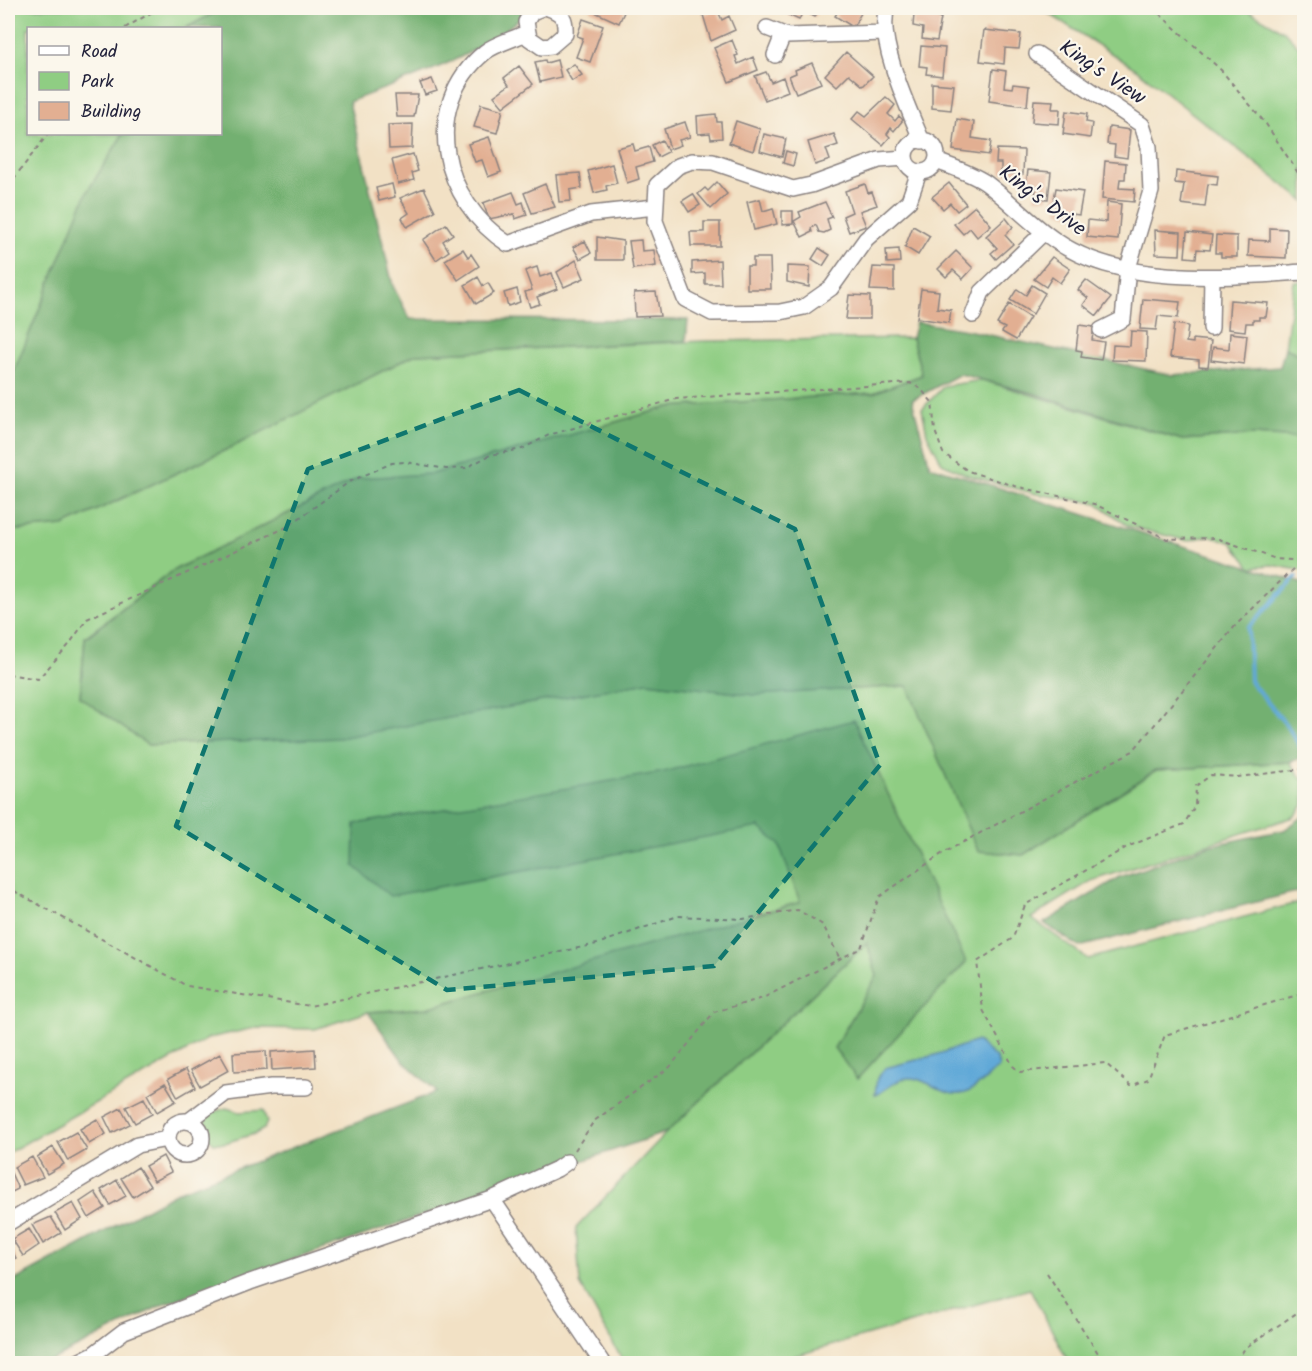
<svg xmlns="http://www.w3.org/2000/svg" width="1312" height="1371" viewBox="0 0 1312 1371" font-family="Kalam,sans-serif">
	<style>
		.green { fill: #8fcd83; stroke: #58785f; stroke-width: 1.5 }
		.forest { fill: #73b071; stroke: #4a6956; stroke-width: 1.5 }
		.water { fill: #61a9d8; stroke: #42668a; stroke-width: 1.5 }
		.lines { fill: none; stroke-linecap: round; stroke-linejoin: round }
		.stream { stroke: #61a9d8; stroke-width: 4 }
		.building { fill: #e2af92 }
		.minor-casing { stroke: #8a8280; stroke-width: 18 }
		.path { stroke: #8a8280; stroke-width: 2; stroke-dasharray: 4.5 4.5; stroke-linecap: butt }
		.minor { stroke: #fff; stroke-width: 15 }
		.marked { fill: #0f766e; fill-opacity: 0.2; stroke: #0f766e; stroke-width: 4.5; stroke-dasharray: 12 8; stroke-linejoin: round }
		.labels { text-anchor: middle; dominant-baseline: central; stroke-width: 4.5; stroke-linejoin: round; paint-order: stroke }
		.street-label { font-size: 21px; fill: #22223b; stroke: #fbf7ec }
	</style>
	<rect width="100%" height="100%" fill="#fbf7ec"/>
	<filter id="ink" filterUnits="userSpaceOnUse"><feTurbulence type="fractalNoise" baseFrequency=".0167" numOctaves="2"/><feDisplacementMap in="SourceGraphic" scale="12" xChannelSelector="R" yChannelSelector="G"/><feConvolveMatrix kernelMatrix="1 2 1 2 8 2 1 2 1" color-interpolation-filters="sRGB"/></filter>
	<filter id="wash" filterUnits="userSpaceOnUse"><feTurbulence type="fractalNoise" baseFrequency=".008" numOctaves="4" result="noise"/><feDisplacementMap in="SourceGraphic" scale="24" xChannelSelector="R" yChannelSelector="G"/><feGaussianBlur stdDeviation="1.35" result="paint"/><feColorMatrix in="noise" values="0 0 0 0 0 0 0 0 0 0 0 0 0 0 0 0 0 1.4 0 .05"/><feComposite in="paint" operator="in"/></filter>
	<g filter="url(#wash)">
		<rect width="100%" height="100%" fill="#f2e1c5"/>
		<!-- green -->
		<path class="green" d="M8 8H223L186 28H28V134H123L87 193 8 386Z
			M1040 8H1244L1284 31 1304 52V201L1136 69Z
			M1304 281V356L1285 348 1294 282Z
			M912 338 922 375 873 393 669 407 432 474 359 478 174 570 85 637 80 697 148 745 339 738 647 682 754 695 908 686 978 850 1023 855 1156 770 1290 762 1304 782V805L1294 817 1091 881 1031 918 1088 959 1304 901V1363H1069L1030 1289 770 1363H624L580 1284 576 1228 667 1132 867 943 800 903 427 1008 368 1012 315 1029 255 1028 209 1038 8 1153V531L63 526 232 447 416 354 704 341Z
			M982 380 1182 440 1253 435 1304 438V571L1272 565 1251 567 1231 542 1207 536 1188 541 1128 526 1097 503 1036 494 967 475 942 463 927 434 922 409 944 386Z
			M226 1108 240 1112 263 1110 267 1122 264 1129 257 1133 225 1143H214L206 1136 205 1120 210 1113Z"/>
		<!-- forest -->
		<path class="forest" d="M223 8H530C484 57 410 78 349 102L393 286 410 319 688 320 686 341 416 354 232 447 63 526 8 531V386L87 192 123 134H220V28H186Z
			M916 322 967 330 1172 375 1280 367 1285 348 1304 356V438L1253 435 1182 440 1032 393 960 374 912 400 930 466 1304 584V757L1290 762 1156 770 1023 855 978 851 907 686 754 695 647 682 339 738 148 745 80 697 85 638 174 570 359 478 432 474 669 407 873 393 922 375 912 338Z
			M854 720 966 962 857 1079 834 1048 877 976 867 943 667 1132 166 1303 46 1363 8 1364V1284L179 1191 437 1092 403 1061 368 1012 427 1008 800 902 779 844 759 827 390 896 354 866 355 824 664 772Z
			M1304 816V890L1079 947 1044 923 1120 877 1208 846 1284 830Z"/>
		<!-- water -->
		<path class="water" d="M977 1041 997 1059 999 1067C989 1075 975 1092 961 1094 941 1097 923 1073 903 1079 893 1082 885 1091 875 1095L877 1078 885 1068 932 1056Z"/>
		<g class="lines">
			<!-- stream -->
			<path class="stream" d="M1296 577 1248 628 1250 681 1288 727 1304 753"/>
		</g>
		<g id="blocks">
			<!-- building -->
			<path class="building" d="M591 8H619L625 10 619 23 590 10Z
				M792 8H819L815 17 803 11 799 20 788 15Z
				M840 8H853L861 13 853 27 835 16Z
				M931 8H963L962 14 930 11Z
				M717 9 722 20 729 16 735 30 711 41 703 15Z
				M914 14 941 18 937 41 922 39 923 28 913 26Z
				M583 19 603 26 590 62 576 57 583 38 577 36Z
				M984 30 1021 34 1019 49 1005 48 1004 64 980 61Z
				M732 40 738 55 735 56 738 64 753 57 758 70 729 82 714 48Z
				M921 46 945 48 942 76 926 74 927 67 919 66Z
				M846 52 873 76 863 86 849 74 837 86 825 75Z
				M545 60 546 63 557 60 561 77 540 82 535 62Z
				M812 63 821 83 796 93 789 76 796 73 795 70Z
				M574 64 582 75 572 81 565 70Z
				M519 66 533 84 503 107 494 96 509 85 504 78Z
				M993 69 1006 71 1004 87 1012 88 1013 84 1029 86 1027 106 989 101Z
				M766 72 771 82 783 77 788 91 765 100 755 76Z
				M432 79 437 91 425 95 420 83Z
				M932 83 954 85 951 110 932 108Z
				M395 95H418L414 117H397Z
				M886 97 895 105 888 114 895 121 899 116 903 120 894 131 891 128 887 134 890 137 883 145 852 119 859 111 866 116Z
				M1034 100 1053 101 1052 109H1060L1059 124 1032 122Z
				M481 104 503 110 497 133 474 127Z
				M1066 111 1087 114 1086 122 1092 123 1090 138 1063 134Z
				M716 114 717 122H721L722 138 711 139 710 133 698 134 697 116Z
				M957 119 974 122 972 138 991 141 989 155 953 150Z
				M736 121 760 129 753 151 729 143Z
				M685 122 690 137 679 140 681 145 670 149 664 129Z
				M413 124 412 148 389 149 388 125Z
				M1109 127 1130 130 1127 158 1114 156 1115 145 1107 144Z
				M764 134 786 139 782 157 760 151Z
				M834 134 838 145 826 149 830 160 815 165 808 142Z
				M489 137 501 172 488 177 482 160 475 162 468 144Z
				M662 140 668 152 658 157 652 145Z
				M633 144 635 151 649 147 653 162 636 167 639 179 627 183 617 148Z
				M997 149 1024 150 1023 174 1001 173V163H996Z
				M786 151 796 154 793 166 783 163Z
				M413 154 418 171 412 173 414 180 398 184 392 160Z
				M1105 161 1126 163 1125 179H1120L1119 188 1135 189 1134 202 1102 199Z
				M612 164 617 183 606 186 607 190 594 193 588 171Z
				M1028 170 1051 172 1048 199 1035 198 1036 186 1026 185Z
				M1176 171 1218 176 1217 185 1208 184 1205 207 1181 204 1184 184 1175 183Z
				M580 173 582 188 570 190 571 201 559 202 556 175Z
				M717 182 727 194 711 209 698 194 705 188 708 191Z
				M949 183 966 204 957 211 950 203 943 209 932 197Z
				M392 184 395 197 379 201 376 188Z
				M545 184 555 207 532 213 524 193Z
				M865 184 868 193 872 192 877 205 860 211 866 226 849 232 843 216 852 212 845 191Z
				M424 188 435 211 407 227 402 218 409 213 400 198Z
				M1056 188 1083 192 1079 215 1058 212 1059 204H1053Z
				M513 192 518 204 523 202 527 215 515 219 514 214 489 219 483 203Z
				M693 194 700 205 689 212 682 201Z
				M760 199 763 211 773 208 777 224 754 230 747 202Z
				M825 202 832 217 827 219 830 230 824 233 819 232 816 225 811 228 812 232 802 237 794 221 801 217 799 212Z
				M1107 202 1121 204 1118 240 1087 237 1088 220 1106 222Z
				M975 206 991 225 977 237 970 228 963 234 954 224Z
				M782 211H793V224L782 225Z
				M1006 218 1013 227 1005 235 1013 244 996 259 991 253 997 248 986 236Z
				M704 222H720V246H691L690 232H704Z
				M446 224 453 234 443 241 449 251 436 260 423 240Z
				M913 226 930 236 918 255 905 247Z
				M1270 228 1287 229 1286 258 1248 256 1249 240 1270 241Z
				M1155 230 1181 232 1180 255 1156 254Z
				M1187 232 1212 235 1210 250 1197 249 1196 258 1185 257Z
				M1216 235 1237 236V257H1221V253H1215Z
				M597 237 623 241V260H597Z
				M641 240 642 251 654 250 656 266 633 269 629 241Z
				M585 241 591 253 580 259 573 247Z
				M819 248 830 255 823 266 812 259Z
				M463 249 468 257 471 254 479 266 458 280 445 260Z
				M899 249 900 262 887 263 886 250Z
				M956 251 973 268 963 279 953 270 946 277 938 269Z
				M1052 257 1070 269 1060 283 1052 277 1046 287 1034 279Z
				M753 258H770L771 289H747V266H753Z
				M576 260 584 278 564 287 557 272Z
				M720 260 721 284H705V273L692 274V262Z
				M787 266 810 267 809 287 787 282Z
				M537 267 540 277 552 273 557 289 537 297 540 304 530 307 525 292 532 290 525 271Z
				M873 267 894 268V291L870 290Z
				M478 277 483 286 488 283 494 293 476 304 465 285Z
				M1086 280 1111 298 1097 316 1083 305 1088 298 1078 290Z
				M1032 285 1045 293 1033 314 1010 300 1017 289 1026 295Z
				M517 289 520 302 508 306 504 293Z
				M921 289 939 291 937 308 951 310 949 323 917 318Z
				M656 292 660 316 635 317 634 293Z
				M849 295 870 296V319H846Z
				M1143 299 1180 302 1178 318 1158 316 1156 330 1140 329Z
				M1230 300 1268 303 1266 317H1259V320H1253V323H1246L1245 331 1228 329Z
				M1009 304 1030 317 1016 340 1002 332 1005 328 997 324Z
				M1174 324 1188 326 1186 342 1193 343V339L1211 341 1208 367 1199 366V360L1170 357Z
				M1079 325 1094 327 1092 340 1104 342 1101 360 1081 357 1082 351 1076 350Z
				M1131 331 1147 332 1146 361 1112 360 1113 345 1130 346Z
				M1230 333 1247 335 1244 364 1211 360 1213 347 1229 349Z
				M315 1049 316 1067 272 1070 271 1052Z
				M266 1051 267 1070 234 1072 233 1053Z
				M220 1054 229 1070 200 1086 191 1070Z
				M186 1069 195 1087 178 1097 168 1079Z
				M165 1083 176 1101 157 1112 147 1094Z
				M144 1098 152 1114 135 1123 126 1107Z
				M121 1108 130 1124 112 1133 104 1117Z
				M97 1119 106 1134 89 1144 80 1129Z
				M76 1132 87 1150 68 1161 58 1142Z
				M53 1147 64 1164 47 1174 37 1157Z
				M163 1156 171 1172 154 1181 145 1166Z
				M32 1157 43 1177 23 1185 14 1167Z
				M138 1167 150 1186 133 1197 121 1178Z
				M11 1173 18 1189 8 1194V1175Z
				M117 1180 126 1196 110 1205 101 1190Z
				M95 1192 105 1208 89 1218 80 1202Z
				M73 1203 82 1219 65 1230 55 1213Z
				M51 1217 61 1233 43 1244 32 1225Z
				M29 1229 39 1245 23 1256 12 1239Z
				M8 1243 16 1258 8 1263Z"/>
		</g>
	</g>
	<g filter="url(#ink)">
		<use href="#blocks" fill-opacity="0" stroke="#8a8280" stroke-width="1.5"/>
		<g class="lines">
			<!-- minor casing -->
			<g class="minor-casing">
				<path id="minor" d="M542 8 532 12 526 22 529 38 542 47 551 46 565 34C566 19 563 13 548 8
					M887 8C876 39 909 110 922 141
					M767 28 787 36 885 33
					M526 33C514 39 495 44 485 52 418 107 443 202 508 244L591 214 655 207
					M1037 54 1142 125 1149 147 1151 191 1128 268 1123 319 1101 330
					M775 55 783 35
					M905 156a16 16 0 1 1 32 0a16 16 0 1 1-32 0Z
					M905 158 879 160 811 185 793 189 713 162 692 161 678 166 657 185 655 221 685 299 712 313 780 312 804 307 831 288 866 239 909 201 919 172
					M936 161C952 167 971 173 986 183 1010 201 1031 224 1056 241 1123 287 1227 277 1304 272
					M973 315 982 292 1044 232
					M1211 328 1212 277
					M168 1138a17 17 0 1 1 34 0a17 17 0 1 1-34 0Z
					M189 1121 226 1093 271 1087H306
					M492 1199 557 1169 567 1162
					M8 1223 137 1145 167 1139
					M74 1364 94 1354 124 1331 250 1282 492 1199 603 1364"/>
			</g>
			<!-- path -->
			<path class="path" d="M1153 8 1221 70 1266 124 1304 182
				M125 28 159 8
				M8 186 48 134
				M8 674 38 679 68 646 87 619 287 527 349 482 392 463 405 462 446 469 466 468 490 455 522 449 549 435 676 399 910 383 920 388 932 402 935 431 943 453 968 471 1015 486 1094 504 1167 539 1216 538 1276 559 1304 561
				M1304 769 1238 777 1211 775 1196 786 1195 806 1184 824 1127 847 1025 905 1013 938 977 962 983 1010 1013 1066 1020 1072 1105 1063 1131 1086 1148 1079 1165 1035 1304 993
				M8 884 16 892 187 986 310 1006 597 944 678 916 743 919 798 910 823 925 840 959
				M575 1150 594 1121 670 1067 714 1012 763 998 861 948 879 897 943 853 1133 751 1236 625 1301 561
				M1047 1273 1105 1364
				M1237 1361 1245 1348 1304 1308
				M1232 1364 1237 1361 1239 1364"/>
			<!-- minor -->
			<use href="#minor" class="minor"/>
		</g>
	</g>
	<!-- marked area -->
	<path class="marked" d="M519 390 795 529 880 765 714 966 447 990 176 826 308 469Z"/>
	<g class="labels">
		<!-- street labels -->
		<g class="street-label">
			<text transform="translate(1102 73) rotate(34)">King's View</text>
			<text transform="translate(1042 201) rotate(37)">King's Drive</text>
		</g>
	</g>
	<!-- margin -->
	<rect width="1312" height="1371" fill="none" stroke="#fbf7ec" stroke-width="30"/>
	<!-- legend -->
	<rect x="27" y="27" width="195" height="108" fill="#fbf7ec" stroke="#a4a2a5" stroke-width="1.5"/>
	<rect x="39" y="46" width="30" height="9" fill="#ffffff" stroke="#a4a2a5" stroke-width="1.5"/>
	<text x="81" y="57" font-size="18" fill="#22223b">Road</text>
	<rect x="39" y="72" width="30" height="18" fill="#8fcd83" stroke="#a4a2a5" stroke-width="1.5"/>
	<text x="81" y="87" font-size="18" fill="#22223b">Park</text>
	<rect x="39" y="102" width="30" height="18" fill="#e2af92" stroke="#a4a2a5" stroke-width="1.5"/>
	<text x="81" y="117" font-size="18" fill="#22223b">Building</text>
</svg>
